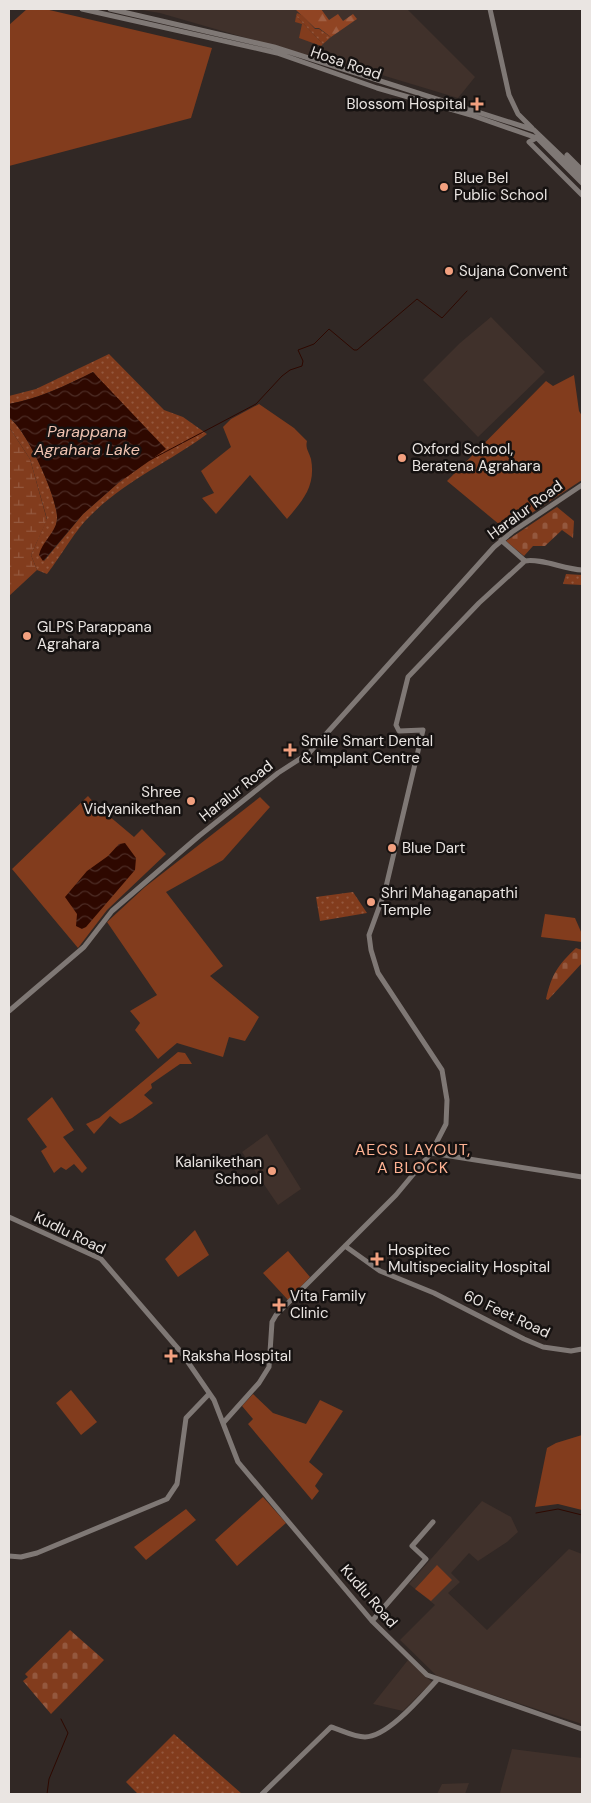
<svg xmlns="http://www.w3.org/2000/svg" width="591" height="1803" viewBox="0 0 591 1803" font-family="'DM Sans',sans-serif">
	<style>
		.built { fill: #40312b }
		.grass { fill: #823c1d }
		.forest { fill: url(#forest-firs) }
		.wetland { fill: url(#wetland-marsh) }
		.cemetery { fill: url(#cemetery-stones) }
		.park { fill: url(#park-dots) }
		.water { fill: url(#water-waves) }
		.lines { fill: none; stroke-linecap: round; stroke-linejoin: round }
		.stream { stroke: #2e0800; stroke-width: 1 }
		.secondary { stroke: #7f7875; stroke-width: 5 }
		.poi-dot { fill: #f2a07f; stroke: #161211; stroke-width: 2 }
		.labels { text-anchor: middle; dominant-baseline: central; stroke-width: 5; stroke-linejoin: round; paint-order: stroke }
		.street-label { font-size: 15px; fill: #eae5e2; stroke: #161211 }
		.poi-label { font-size: 15px; fill: #eae5e2; stroke: #161211; text-anchor: start }
		.water-label { font-size: 16px; font-style: italic; fill: #f0c3b1; stroke: #161211 }
		.neighbourhood-label { font-size: 16px; letter-spacing: 1px; fill: #ffb293; stroke: #161211 }
	</style>
	<defs>
		<pattern id="forest-firs" width="22" height="20" patternUnits="userSpaceOnUse" patternTransform="scale(1.25)"><rect width="22" height="20" fill="#904423"/><path d="M5 1l3.5 6h-7zM16 11l3.5 6h-7z" fill="#a05f43"/></pattern>
		<pattern id="wetland-marsh" width="20" height="14" patternUnits="userSpaceOnUse" patternTransform="scale(1.25)"><rect width="20" height="14" fill="#823c1d"/><path d="M1 5h8M5 5V1M11 12h8M15 12V8" fill="none" stroke="#94583e"/></pattern>
		<pattern id="cemetery-stones" width="16" height="16" patternUnits="userSpaceOnUse" patternTransform="scale(1.25)"><rect width="16" height="16" fill="#823c1d"/><path d="M2 7V4a2 2 0 0 1 4 0v3zM10 15v-3a2 2 0 0 1 4 0v3z" fill="#94583e"/></pattern>
		<pattern id="park-dots" width="8" height="8" patternUnits="userSpaceOnUse" patternTransform="scale(1.25)"><rect width="8" height="8" fill="#823c1d"/><path d="M2 2h.1M6 6h.1" fill="none" stroke="#94583e" stroke-width="1.8" stroke-linecap="round"/></pattern>
		<pattern id="water-waves" width="16" height="10" patternUnits="userSpaceOnUse" patternTransform="scale(1.25)"><rect width="16" height="10" fill="#2e0800"/><path d="M0 5q4-4 8 0t8 0" fill="none" stroke="#4c2c25"/></pattern>
	</defs>
	<rect width="100%" height="100%" fill="#312825"/>
	<!-- built -->
	<path class="built" d="M136 9H407L475 77 458 98 332 60 334 54 317 47 312 57 160 13Z
		M491 317 545 372 478 437 423 380 460 343Z
		M267 1134 301 1189 278 1205 242 1152Z
		M482 1501 511 1517 518 1532 507 1542 478 1561 469 1553 451 1573 460 1582 448 1593 487 1630 569 1549 582 1554V1724L438 1677 400 1640 435 1605 409 1584Z
		M408 1660 432 1682 403 1711 373 1704Z
		M512 1749 582 1758V1794H495L500 1793Z
		M469 1783 465 1794H437L442 1784Z"/>
	<!-- grass -->
	<path class="grass" d="M27 9H45L212 48 191 118 9 166V25Z
		M296 16 323 44 321 46 299 38 302 24 295 22Z
		M574 375 579 411 582 416V480L506 530 447 481 546 381 553 386Z
		M259 404 294 428 307 441C305 448 309 452 311 459 316 486 303 500 287 519L250 475 216 514 202 498 214 493 201 471 231 447 223 427 231 419Z
		M88 796 96 805 134 837 142 829 166 854 107 910 78 948 12 869Z
		M260 797 270 807 223 860 166 892 223 966 210 976 259 1017 245 1041 229 1037 223 1057 177 1043 158 1059 135 1030 140 1023 130 1011 157 995 107 922 145 887Z
		M545 914 575 918 582 934V942L541 937Z
		M178 1052 185 1053 192 1064H180L151 1084 152 1088 144 1095 153 1103 132 1118 120 1124 110 1116 94 1134 86 1124 99 1118Z
		M52 1097 74 1130 63 1137 87 1168 82 1173 74 1164 66 1170 61 1167 54 1173 41 1151 47 1147 27 1119Z
		M195 1230 209 1255 178 1277 165 1259Z
		M288 1251 310 1277 288 1300 263 1273Z
		M71 1390 97 1422 81 1435 56 1403Z
		M253 1394 273 1413 306 1424 320 1400 343 1411 309 1462 323 1474 315 1486 319 1491 312 1500 248 1424 253 1419 242 1406Z
		M582 1435V1510L558 1504 535 1507 547 1448 556 1443Z
		M263 1497 286 1523 237 1566 215 1540Z
		M186 1509 196 1520 146 1560 134 1547Z
		M437 1565 452 1580 431 1601 415 1589Z"/>
	<!-- forest -->
	<path class="forest" d="M295 9H321L329 20 338 14 343 21 353 14 357 19 331 37 319 28H315Z"/>
	<!-- wetland -->
	<path class="wetland" d="M9 427 30 459 47 520 31 555 37 570 9 596Z"/>
	<!-- cemetery -->
	<path class="cemetery" d="M557 507 574 521 573 538 562 530 545 546H533L524 556 506 541Z
		M576 948 582 950V963L548 1000 546 999C552 974 557 966 576 948Z
		M70 1630 104 1660 51 1714 23 1681 28 1677 25 1674Z"/>
	<!-- park -->
	<path class="park" d="M297 13 302 15 315 29H319L331 37 323 44 296 16Z
		M109 354 164 410 183 417 207 434C169 462 125 481 91 515 75 530 61 556 47 574L37 570 31 555 47 519 30 459 9 427V418C26 428 58 498 57 518 57 532 44 548 44 561L83 514 117 484 95 374 93 372C65 386 40 398 9 404V396L36 389Z
		M566 574 582 575V585L563 584Z
		M353 892 367 913 320 921 316 897Z
		M174 1734 242 1794H138L126 1782Z"/>
	<!-- water -->
	<path class="water" d="M93 372 166 449 117 484 83 514 43 561 39 555C42 542 54 534 57 521 60 502 26 428 9 418V404C40 398 65 386 93 372Z
		M125 843 136 858 135 870 86 927 82 929 76 926 77 914 65 897 87 871 108 856 119 844Z"/>
	<g class="lines">
		<!-- stream -->
		<path class="stream" d="M150 460 256 404 282 376 290 370 302 366 303 361 298 350 314 344 329 329 354 350H357L417 299 442 318 467 291
			M536 1513 558 1509 582 1515
			M47 1794 49 1779 68 1733 61 1719"/>
		<!-- secondary -->
		<path class="secondary" d="M82 9 277 53 377 88 471 115 537 138 582 183
			M110 9 274 47 534 130 582 176
			M490 9 509 95 518 114 532 128
			M538 137 529 142 582 195
			M567 155 582 170
			M501 540 525 561
			M9 1011 84 947 112 911 199 836 278 773 309 753 494 547 512 532 582 485
			M431 1153 582 1177
			M9 1217 101 1259 181 1352 214 1400 238 1462 372 1621 427 1675 582 1729
			M345 1246 380 1271 434 1293 524 1339 543 1347 571 1351 582 1349
			M224 1422 259 1383 269 1367 272 1322 276 1315 396 1195 431 1153 446 1124 447 1100 442 1070 378 973 371 950 369 935 385 891 423 730 399 731 396 725 408 677 479 603 525 561C540 558 564 569 582 570
			M9 1556 21 1557 37 1553 167 1499 177 1484 186 1418 209 1394
			M372 1621 426 1559 412 1546 433 1522
			M262 1794 331 1727C341 1730 354 1737 365 1737 388 1737 422 1696 437 1680"/>
	</g>
	<!-- markers -->
	<g class="poi-dot">
		<path d="M474.5 96.5h5v5h5v5h-5v5h-5v-5h-5v-5h5z"/>
		<circle cx="444" cy="187" r="5"/>
		<circle cx="449" cy="271" r="5"/>
		<circle cx="402" cy="458" r="5"/>
		<circle cx="27" cy="636" r="5"/>
		<path d="M287.5 742.5h5v5h5v5h-5v5h-5v-5h-5v-5h5z"/>
		<circle cx="191" cy="801" r="5"/>
		<circle cx="392" cy="848" r="5"/>
		<circle cx="371" cy="902" r="5"/>
		<circle cx="272" cy="1171" r="5"/>
		<path d="M374.5 1251.5h5v5h5v5h-5v5h-5v-5h-5v-5h5z"/>
		<path d="M276.5 1297.5h5v5h5v5h-5v5h-5v-5h-5v-5h5z"/>
		<path d="M168.5 1348.5h5v5h5v5h-5v5h-5v-5h-5v-5h5z"/>
	</g>
	<g class="labels">
		<!-- street labels -->
		<g class="street-label">
			<text transform="translate(346 63) rotate(19)">Hosa Road</text>
			<text transform="translate(525 510) rotate(-36)">Haralur Road</text>
			<text transform="translate(236 791) rotate(-38)">Haralur Road</text>
			<text transform="translate(70 1233) rotate(26)">Kudlu Road</text>
			<text transform="translate(507 1314) rotate(25)">60 Feet Road</text>
			<text transform="translate(369 1596) rotate(49)">Kudlu Road</text>
		</g>
		<!-- poi labels -->
		<g class="poi-label">
			<text x="466" y="104" text-anchor="end">Blossom Hospital</text>
			<text x="454" y="178">Blue Bel<tspan x="454" dy="17">Public School</tspan></text>
			<text x="459" y="271">Sujana Convent</text>
			<text x="412" y="449">Oxford School,<tspan x="412" dy="17">Beratena Agrahara</tspan></text>
			<text x="37" y="627">GLPS Parappana<tspan x="37" dy="17">Agrahara</tspan></text>
			<text x="301" y="741">Smile Smart Dental<tspan x="301" dy="17">&amp; Implant Centre</tspan></text>
			<text x="181" y="792" text-anchor="end">Shree<tspan x="181" dy="17">Vidyanikethan</tspan></text>
			<text x="402" y="848">Blue Dart</text>
			<text x="381" y="893">Shri Mahaganapathi<tspan x="381" dy="17">Temple</tspan></text>
			<text x="262" y="1162" text-anchor="end">Kalanikethan<tspan x="262" dy="17">School</tspan></text>
			<text x="388" y="1250">Hospitec<tspan x="388" dy="17">Multispeciality Hospital</tspan></text>
			<text x="290" y="1296">Vita Family<tspan x="290" dy="17">Clinic</tspan></text>
			<text x="182" y="1356">Raksha Hospital</text>
		</g>
		<!-- water labels -->
		<g class="water-label">
			<text x="87" y="431">Parappana<tspan x="87" dy="18">Agrahara Lake</tspan></text>
		</g>
		<!-- neighbourhood labels -->
		<g class="neighbourhood-label">
			<text x="413" y="1149">AECS LAYOUT,<tspan x="413" dy="18">A BLOCK</tspan></text>
		</g>
	</g>
	<!-- border -->
	<rect width="591" height="1803" fill="none" stroke="#eae5e2" stroke-width="20"/>
</svg>
